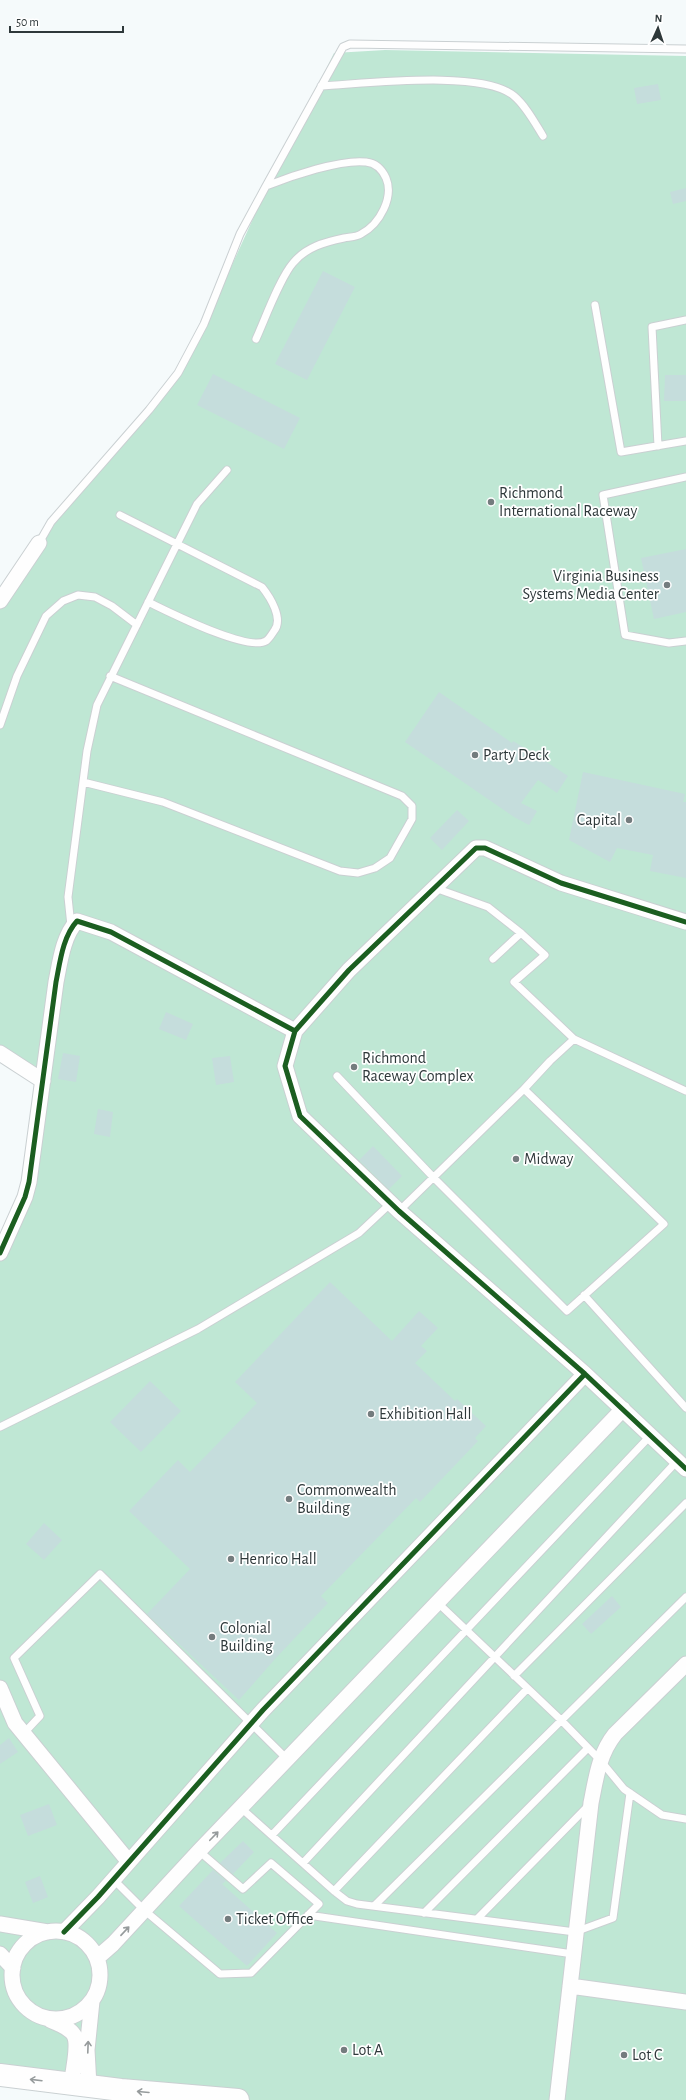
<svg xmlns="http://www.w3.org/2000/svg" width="686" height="2100" viewBox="0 0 686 2100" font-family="'Alegreya Sans',sans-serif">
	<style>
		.green { fill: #bfe7d4 }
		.building { fill: #c5dddc }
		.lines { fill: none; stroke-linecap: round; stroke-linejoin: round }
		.lane-casing { stroke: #cad0d2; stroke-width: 9 }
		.street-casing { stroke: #cad0d2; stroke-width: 17 }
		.primary-casing { stroke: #cad0d2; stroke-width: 24 }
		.lane { stroke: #fefefe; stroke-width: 7 }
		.street { stroke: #fefefe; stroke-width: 15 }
		.primary { stroke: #fefefe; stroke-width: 22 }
		.cycleway-casing { stroke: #fff; stroke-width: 8 }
		.cycleway { stroke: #1b5e20; stroke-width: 5 }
		.oneway { stroke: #969b9c }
		.poi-dot { fill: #747c7e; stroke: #fff; stroke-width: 1.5 }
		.labels { text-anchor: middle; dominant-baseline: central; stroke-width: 3.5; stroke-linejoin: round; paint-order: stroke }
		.poi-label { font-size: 16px; fill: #2e383a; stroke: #fff; text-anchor: start }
	</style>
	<rect width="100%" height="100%" fill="#f5fafb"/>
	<!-- green -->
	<path class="green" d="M385 50 686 56V2100H238L0 2075V1253L25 1197 43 1081 0 1053V601L90 471 147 419 202 331 257 210 334 53Z"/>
	<!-- building -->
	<path class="building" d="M658 84 661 100 637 104 634 88Z
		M686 188V201L673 204 670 192Z
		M323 271 355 287 307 380 275 364Z
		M213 374 300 418 284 449 197 405Z
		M665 375H686V401H664Z
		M686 549V612L654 619 641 558Z
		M439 692 512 743 513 741 533 753 568 776 557 793 538 780 521 803 537 811 529 825 514 817 405 742Z
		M583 772 685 794 683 802H686V878L650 871 653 855 617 848 610 862 569 840Z
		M457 810 469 821 442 850 430 838Z
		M166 1012 193 1024 186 1040 159 1029Z
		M63 1053 80 1056 76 1082 58 1079Z
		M230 1056 234 1082 216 1085 212 1058Z
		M98 1109 113 1112 110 1137 94 1134Z
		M373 1146 402 1176 389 1189 359 1160Z
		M330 1282 392 1341 419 1311 438 1328 421 1346 427 1351 415 1363 455 1401 457 1399 486 1426 475 1438 478 1441 420 1502 416 1498 321 1596 328 1603 275 1659 239 1700 147 1614 190 1569 129 1511 178 1460 190 1472 257 1403 235 1382Z
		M150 1381 181 1411 141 1452 110 1422Z
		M44 1523 62 1540 44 1560 26 1544Z
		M612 1596 621 1607 591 1634 582 1624Z
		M9 1738 18 1752 0 1764V1745Z
		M49 1804 57 1825 28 1836 20 1815Z
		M243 1841 254 1852 233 1874 220 1863Z
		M213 1870 226 1881 222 1884 277 1933 247 1966 179 1906Z
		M40 1876 48 1897 33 1903 25 1882Z"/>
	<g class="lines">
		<!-- lane casing -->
		<g class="lane-casing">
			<path id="lane" d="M321 86C364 84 483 69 514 96 526 106 535 123 543 136
				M266 186 343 47 350 44 686 49
				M595 305 621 452 686 441
				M658 446 652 327 686 320
				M686 477 603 495 625 635 669 643 686 641
				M120 515 262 587C270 597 284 619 274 631 272 634 269 639 266 641 247 652 169 612 148 602
				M39 543 51 522 149 410 178 373 204 324 240 234 266 186C291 176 341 159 366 162 375 163 382 169 386 178 394 197 380 224 361 234 357 237 349 237 344 238 325 242 306 247 293 263 280 278 265 319 256 339
				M0 725 17 676 46 616 63 601 78 595 95 597 112 606 137 625
				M83 782 163 802 340 871 358 873 375 868 390 858 412 819V806L402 796 110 676
				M71 926 68 897 87 751 97 705 197 504 227 470
				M493 959 521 933
				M574 1039 686 1091
				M337 1076 434 1178 567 1311 664 1224 524 1089 550 1061 574 1039 514 982 545 955 521 933 488 907 435 888
				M399 1211 524 1089
				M584 1295 686 1408
				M0 1427 198 1329 359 1233 391 1203
				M438 1603 560 1719 600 1760 624 1789 662 1815 686 1819
				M514 1676 686 1503
				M24 1733 40 1716 14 1658 100 1574 288 1760
				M241 1808 334 1891 347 1901 357 1904 575 1932 613 1918 630 1793
				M272 1835 651 1435
				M303 1863 678 1460
				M113 1879 144 1910 220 1974 251 1973 319 1904 271 1863 243 1889 199 1851
				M334 1891 527 1689
				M374 1906 686 1597
				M424 1913 588 1748
				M308 1915 573 1954
				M477 1919 589 1805"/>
		</g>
		<!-- street casing -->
		<g class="street-casing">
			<path id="street" d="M0 601 39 543
				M686 922 561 883 485 848H476L349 970 295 1031 285 1066 300 1116 399 1211 585 1374 686 1469
				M0 1053 43 1081
				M0 1253 25 1197 29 1182 56 982C60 962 63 936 77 921L111 932 295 1031
				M0 1688 15 1723 129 1862
				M0 1924 48 1932
				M12 1975a44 44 0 1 1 88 0a44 44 0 1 1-88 0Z
				M64 1932 98 1897 263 1710 585 1374
				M0 1954 13 1968
				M97 1958 113 1944 199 1851 623 1409
				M570 1986 686 2002
				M50 2020C58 2024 69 2027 74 2035 79 2044 73 2073 71 2084
				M89 2086 87 2050 92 2001
				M557 2100 591 1803C596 1778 599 1754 615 1734L686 1664"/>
		</g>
		<!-- primary casing -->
		<g class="primary-casing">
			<path id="primary" d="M0 2075 121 2090 238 2100"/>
		</g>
		<!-- lane -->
		<use href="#lane" class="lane"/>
		<!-- street -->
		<use href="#street" class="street"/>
		<!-- primary -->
		<use href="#primary" class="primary"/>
		<!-- cycleway casing -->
		<g class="cycleway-casing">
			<path id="cycleway" d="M686 922 561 883 485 848H476L349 970 295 1031 285 1066 300 1116 399 1211 585 1374 686 1469
				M0 1253 25 1197 29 1182 56 982C60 962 63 936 77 921L111 932 295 1031
				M64 1932 98 1897 263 1710 585 1374"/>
		</g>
		<!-- cycleway -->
		<use href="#cycleway" class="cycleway"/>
	</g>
	<!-- one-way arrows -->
	<defs><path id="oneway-shaft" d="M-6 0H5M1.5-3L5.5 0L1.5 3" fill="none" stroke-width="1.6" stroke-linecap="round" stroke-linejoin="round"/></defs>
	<g class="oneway">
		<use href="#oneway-shaft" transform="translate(214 1836) rotate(-46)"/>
		<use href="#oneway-shaft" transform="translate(125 1931) rotate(-47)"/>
		<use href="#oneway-shaft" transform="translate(88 2047) rotate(-88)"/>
		<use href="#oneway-shaft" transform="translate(36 2080) rotate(-173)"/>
		<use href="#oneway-shaft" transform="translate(143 2092) rotate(-175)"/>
	</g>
	<!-- markers -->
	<g class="poi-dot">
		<circle cx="491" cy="502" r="4"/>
		<circle cx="667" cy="585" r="4"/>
		<circle cx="475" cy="755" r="4"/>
		<circle cx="629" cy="820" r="4"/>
		<circle cx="354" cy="1067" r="4"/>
		<circle cx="516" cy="1159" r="4"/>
		<circle cx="371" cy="1414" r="4"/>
		<circle cx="289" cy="1499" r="4"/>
		<circle cx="231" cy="1559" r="4"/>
		<circle cx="212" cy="1637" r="4"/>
		<circle cx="228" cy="1919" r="4"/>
		<circle cx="344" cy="2050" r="4"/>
		<circle cx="624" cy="2055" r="4"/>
	</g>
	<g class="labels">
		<!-- poi labels -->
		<g class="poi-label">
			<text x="499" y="493">Richmond<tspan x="499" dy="18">International Raceway</tspan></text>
			<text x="659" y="576" text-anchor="end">Virginia Business<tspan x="659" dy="18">Systems Media Center</tspan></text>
			<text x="483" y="755">Party Deck</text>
			<text x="621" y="820" text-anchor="end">Capital</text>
			<text x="362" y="1058">Richmond<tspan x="362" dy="18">Raceway Complex</tspan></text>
			<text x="524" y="1159">Midway</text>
			<text x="379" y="1414">Exhibition Hall</text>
			<text x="297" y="1490">Commonwealth<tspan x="297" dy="18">Building</tspan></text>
			<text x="239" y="1559">Henrico Hall</text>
			<text x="220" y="1628">Colonial<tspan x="220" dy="18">Building</tspan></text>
			<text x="236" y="1919">Ticket Office</text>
			<text x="352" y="2050">Lot A</text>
			<text x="632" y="2055">Lot C</text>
		</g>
	</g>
	<!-- north arrow -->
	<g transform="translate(658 28) rotate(3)" stroke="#ffffff" stroke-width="3" paint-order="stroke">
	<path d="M0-3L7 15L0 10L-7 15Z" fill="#2e383a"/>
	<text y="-6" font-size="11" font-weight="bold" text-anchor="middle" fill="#2e383a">N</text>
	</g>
	<!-- scale -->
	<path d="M10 26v6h113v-6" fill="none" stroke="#2e383a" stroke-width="2"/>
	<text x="16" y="26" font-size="12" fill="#2e383a" stroke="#ffffff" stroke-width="3" paint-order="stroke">50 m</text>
</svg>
